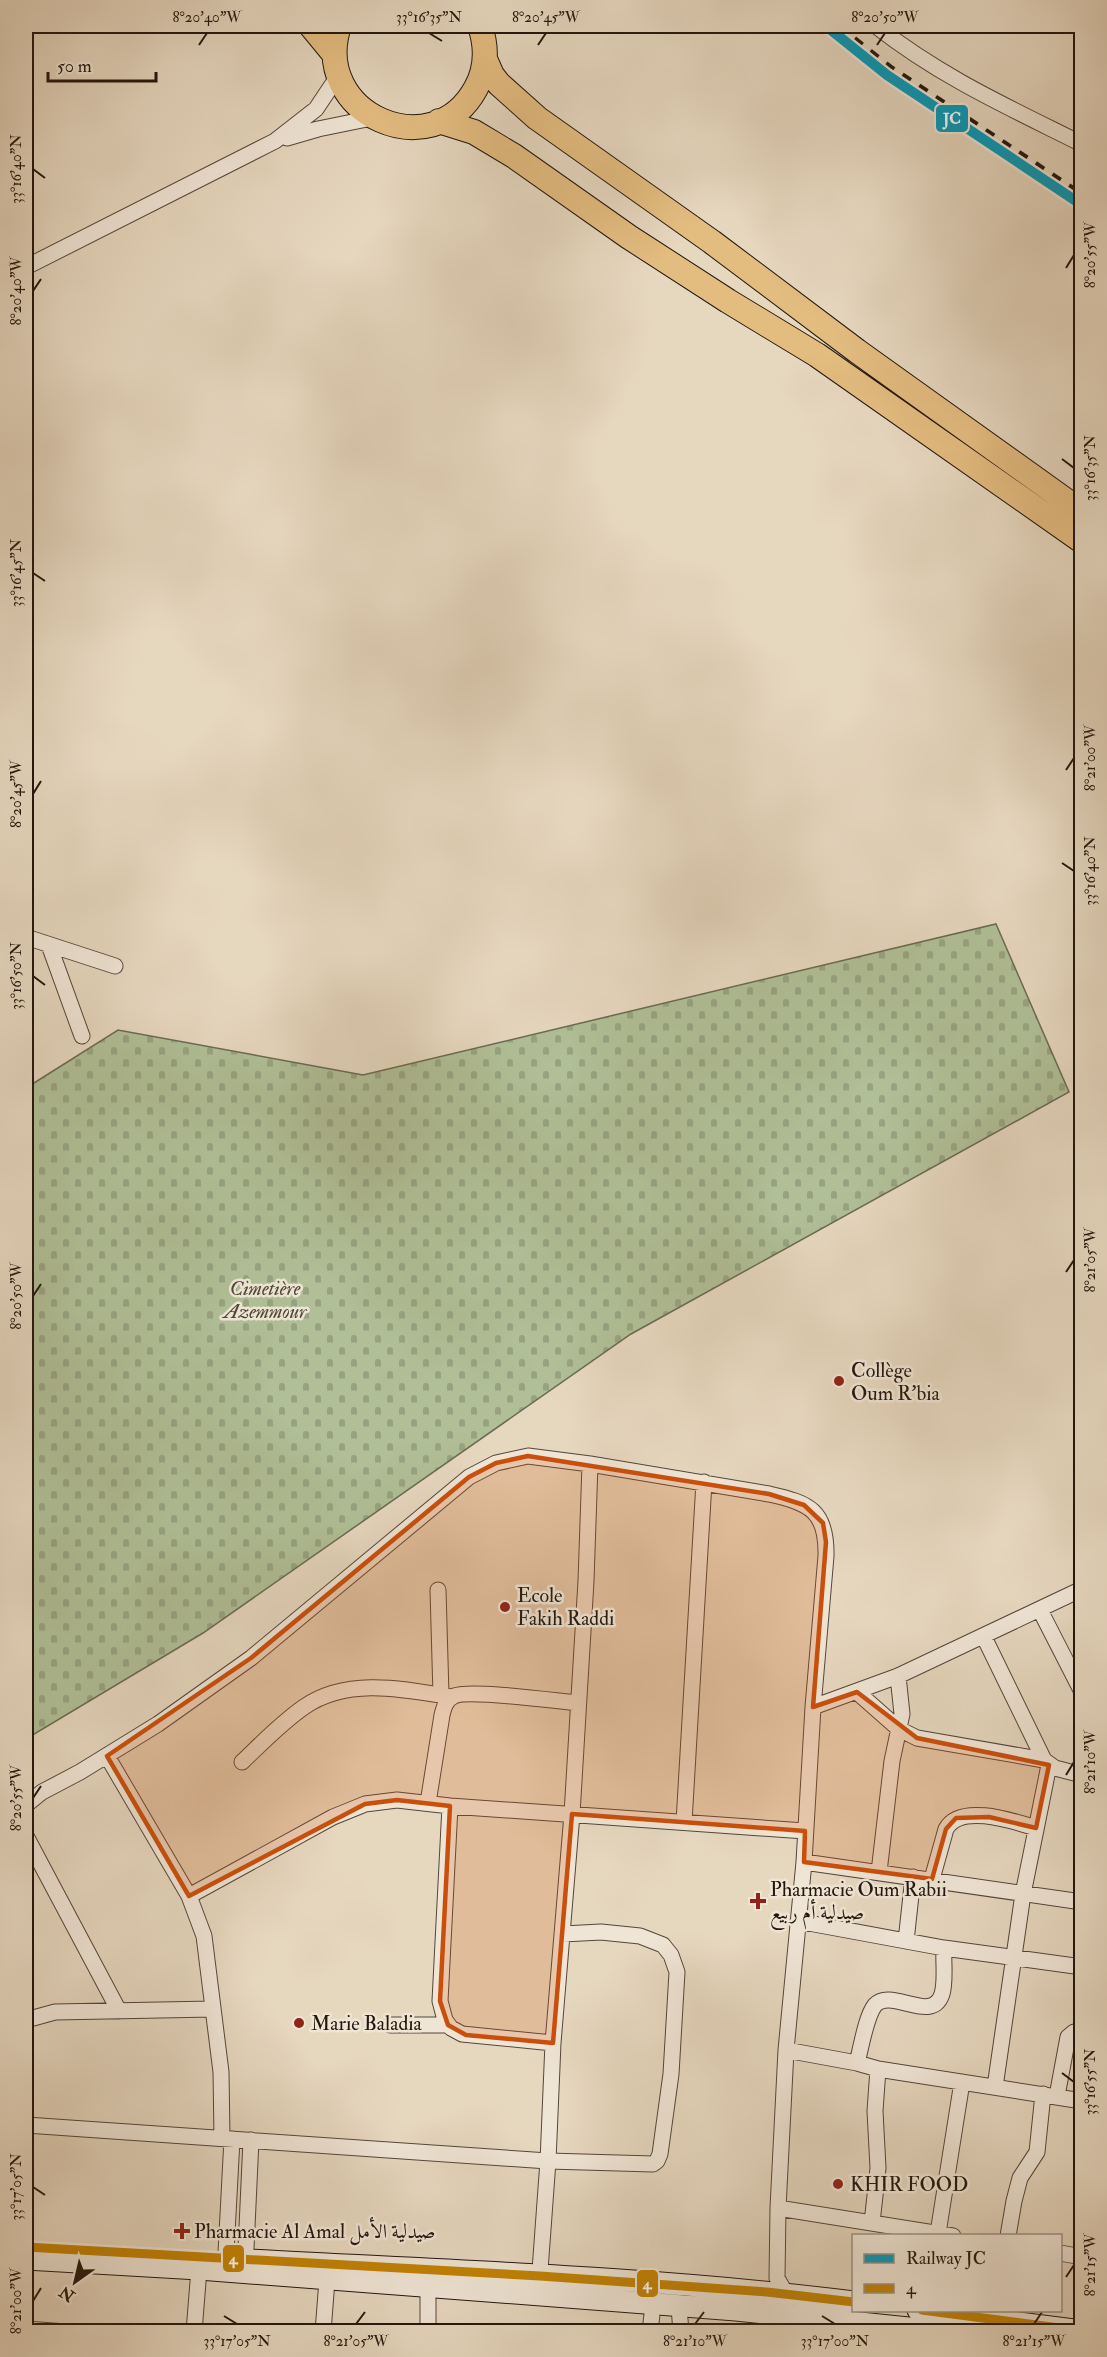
<svg xmlns="http://www.w3.org/2000/svg" width="1107" height="2357" viewBox="0 0 1107 2357" font-family="'IM FELL Double Pica',Amiri,serif">
	<style>
		.cemetery { fill: url(#cemetery-stones); stroke: #6a6a52; stroke-width: 1.5 }
		.lines { fill: none; stroke-linecap: round; stroke-linejoin: round }
		.minor-casing { stroke: #54463a; stroke-width: 17 }
		.secondary-casing { stroke: #23160d; stroke-width: 23 }
		.trunk-casing { stroke: #23160d; stroke-width: 26 }
		.minor { stroke: #efe5d5; stroke-width: 15 }
		.secondary { stroke: #efe5d5; stroke-width: 21 }
		.trunk { stroke: #e3bc80; stroke-width: 24 }
		.rail { stroke: #23160d; stroke-width: 4.5; stroke-dasharray: 10 10; stroke-linecap: butt }
		.bus-1-casing { stroke: #efe5d5; stroke-width: 14 }
		.bus-1 { stroke: #c28203; stroke-width: 9 }
		.rail-1-casing { stroke: #efe5d5; stroke-width: 15 }
		.rail-1 { stroke: #049abb; stroke-width: 10 }
		.marked { fill: #ca4f0c; fill-opacity: 0.2; stroke: #ca4f0c; stroke-width: 4.5; stroke-linejoin: round }
		.ticks { fill: none; stroke: #23160d; stroke-width: 2 }
		.poi-dot { fill: #8f2418; stroke: #efe5d5; stroke-width: 2 }
		.labels { text-anchor: middle; dominant-baseline: central; stroke-width: 5; stroke-linejoin: round; paint-order: stroke }
		.park-label { font-size: 20px; font-style: italic; fill: #4d4936; stroke: #efe5d5 }
		.poi-label { font-size: 20px; fill: #23160d; stroke: #efe5d5; text-anchor: start }
		.line-badge { stroke: #efe5d5; stroke-width: 2 }
		.badge-label { font-size: 16px; text-anchor: middle; font-weight: bold; fill: #fff }
		.neatline { fill: none; stroke: #23160d; stroke-width: 2 }
		.ticks-label { font-size: 15px; text-anchor: middle; fill: #23160d }
	</style>
	<defs>
		<pattern id="cemetery-stones" width="16" height="16" patternUnits="userSpaceOnUse" patternTransform="scale(1.5)"><rect width="16" height="16" fill="#b0bf96"/><path d="M2 7V4a2 2 0 0 1 4 0v3zM10 15v-3a2 2 0 0 1 4 0v3z" fill="#97a380"/></pattern>
	</defs>
	<rect width="100%" height="100%" fill="#e6d7bf"/>
	<filter id="stains"><feTurbulence type="fractalNoise" baseFrequency=".00333" numOctaves="4"/><feColorMatrix values="0 0 0 0 .2 0 0 0 0 .09 0 0 0 0 .02 0 0 0 .5 -.17"/></filter>
	<radialGradient id="worn" r=".72"><stop offset=".6" stop-color="#630" stop-opacity="0"/><stop offset="1" stop-color="#630" stop-opacity=".3"/></radialGradient>
	<!-- cemetery -->
	<path class="cemetery" d="M996 924 1069 1092 631 1334 203 1633 26 1739V1088L118 1030 363 1075Z"/>
	<g class="lines">
		<!-- minor casing -->
		<g class="minor-casing">
			<path id="minor" d="M876 26C941 77 1008 107 1082 144
				M287 138 318 129 372 118
				M26 267 275 141 316 109 338 76
				M26 937 115 966
				M49 945 82 1036
				M438 1590 441 1695
				M1040 1610 1082 1692
				M984 1637 1044 1760 1055 1768 1082 1775
				M857 1692 899 1729 917 1738 1044 1760
				M813 1707 898 1676 1082 1589
				M107 1756 189 1896 204 1936 221 2072 222 2137
				M242 1762C262 1743 281 1723 304 1707 347 1677 403 1689 451 1697
				M428 1803 442 1715C444 1707 446 1700 454 1696 469 1689 556 1701 578 1703
				M26 1805 42 1792 80 1772 158 1724 251 1658 469 1477 496 1463 528 1456 590 1464 769 1494C810 1503 827 1511 826 1556L813 1707 804 1862 786 2050 778 2208 777 2278 786 2294V2301
				M450 1806 440 2001 445 2020 451 2028 462 2034 553 2043
				M684 1822 704 1482
				M26 1836 119 2011
				M804 1862 1082 1902
				M879 1872 892 1761 902 1714 898 1676
				M932 1879 946 1829C960 1803 1013 1821 1036 1828
				M189 1896 333 1817 365 1804 397 1800 450 1806 805 1831
				M798 1921 944 1948 1082 1967
				M906 1941 913 1877
				M26 2020 55 2012 213 2009
				M390 2025H448
				M786 2050 857 2063 878 2069 1082 2101
				M857 2063C861 2048 866 2016 875 2005 891 1987 932 2025 942 1994 946 1981 943 1962 944 1948
				M995 2087 1023 1894 1049 1765
				M1057 2096 1068 2037 1074 2032H1082
				M26 2125 548 2161 653 2164 657 2161 660 2154 671 2074 677 1972 671 1955 663 1945 640 1936 601 1932 563 1934
				M778 2208 953 2236
				M872 2223 878 2168 875 2111 878 2069
				M938 2233 962 2082
				M1008 2236 1014 2201 1020 2178 1037 2152 1043 2094
				M1060 2253 1082 2257
				M245 2270 251 2140
				M225 2271 232 2139
				M539 2284 548 2161 553 2043 572 1814 586 1581 590 1464
				M428 2286V2332
				M679 2307 681 2332
				M26 2329 66 2332
				M194 2332 199 2269
				M323 2332 327 2280
				M650 2332 653 2305"/>
		</g>
		<!-- secondary casing -->
		<g class="secondary-casing">
			<path id="secondary" d="M26 2259 199 2269 736 2310 947 2332
				M250 2260C451 2271 654 2277 854 2302
				M918 2310 1082 2331"/>
		</g>
		<!-- trunk casing -->
		<g class="trunk-casing">
			<path id="trunk" d="M311 26 334 54
				M339 26C310 114 433 168 476 88 487 68 487 47 480 26
				M485 59 492 75 499 84 537 118 712 242 857 351 1082 512
				M439 121 474 132 514 156 629 237 728 301 817 355 1082 541"/>
		</g>
		<!-- minor -->
		<use href="#minor" class="minor"/>
		<!-- secondary -->
		<use href="#secondary" class="secondary"/>
		<!-- trunk -->
		<use href="#trunk" class="trunk"/>
		<!-- rail -->
		<path class="rail" d="M839 26 891 67 1082 194"/>
		<!-- bus-1 casing -->
		<g class="bus-1-casing">
			<path id="bus-1" d="M26 2247 540 2276 767 2292 854 2302
				M922 2310 1082 2331"/>
		</g>
		<!-- bus-1 -->
		<use href="#bus-1" class="bus-1"/>
		<!-- rail-1 casing -->
		<g class="rail-1-casing">
			<path id="rail-1" d="M826 26 887 75 1082 205"/>
		</g>
		<!-- rail-1 -->
		<use href="#rail-1" class="rail-1"/>
	</g>
	<!-- marked area -->
	<path class="marked" d="M528 1456 769 1494 804 1505 823 1523 826 1542 813 1707 857 1692 917 1738 1049 1765 1036 1828 989 1817 956 1818 946 1829 932 1879 804 1862 805 1831 572 1814 553 2043 466 2035 448 2025 440 2001 450 1806 397 1800 365 1804 189 1896 107 1756 251 1658 469 1477 496 1463Z"/>
	<!-- ticks -->
	<path class="ticks" d="M429 33 442 41M199 45 207 33M538 45 546 33M877 45 885 33M33 169 45 178M1066 268 1074 255M33 291 41 279M1062 459 1074 468M33 573 45 581M1066 770 1074 758M33 794 41 781M1062 863 1074 871M33 976 45 985M1066 1272 1074 1260M33 1296 41 1284M1066 1775 1074 1762M33 1798 41 1786M1062 2073 1074 2082M33 2187 45 2195M1066 2277 1074 2265M33 2301 41 2288M224 2316 237 2324M822 2316 835 2324M356 2324 365 2312M695 2324 704 2312M1034 2324 1042 2312"/>
	<!-- markers -->
	<g class="poi-dot">
		<circle cx="839" cy="1381" r="6"/>
		<circle cx="505" cy="1607" r="6"/>
		<path d="M755 1892h6v6h6v6h-6v6h-6v-6h-6v-6h6z"/>
		<circle cx="299" cy="2023" r="6"/>
		<circle cx="838" cy="2184" r="6"/>
		<path d="M179 2222h6v6h6v6h-6v6h-6v-6h-6v-6h6z"/>
	</g>
	<g class="labels">
		<!-- park labels -->
		<g class="park-label">
			<text x="265" y="1288">Cimetière<tspan x="265" dy="23">Azemmour</tspan></text>
		</g>
		<!-- poi labels -->
		<g class="poi-label">
			<text x="851" y="1370">Collège<tspan x="851" dy="23">Oum R'bia</tspan></text>
			<text x="517" y="1595">Ecole<tspan x="517" dy="23">Fakih Raddi</tspan></text>
			<text x="770" y="1889">Pharmacie Oum Rabii<tspan x="770" dy="23">صيدلية أم ربيع</tspan></text>
			<text x="311" y="2023">Marie Baladia</text>
			<text x="850" y="2184">KHIR FOOD</text>
			<text x="194" y="2231">Pharmacie Al Amal صيدلية الأمل</text>
		</g>
	</g>
	<g class="line-badge">
		<rect x="935" y="104" width="34" height="29" rx="6" fill="#049abb"/>
		<rect x="222" y="2244" width="23" height="29" rx="6" fill="#c28203"/>
		<rect x="636" y="2269" width="23" height="29" rx="6" fill="#c28203"/>
	</g>
	<g class="badge-label">
		<text x="952" y="124">JC</text>
		<text x="233" y="2264">4</text>
		<text x="647" y="2289">4</text>
	</g>
	<!-- margin -->
	<rect width="1107" height="2357" fill="none" stroke="#e6d7bf" stroke-width="66"/>
	<!-- legend -->
	<rect x="852" y="2234" width="210" height="78" fill="#efe5d5" stroke="#9d9285" stroke-width="1.5"/>
	<rect x="864" y="2254" width="30" height="9" fill="#049abb" stroke="#9d9285" stroke-width="1.5"/>
	<text x="906" y="2264" font-size="18" fill="#23160d">Railway JC</text>
	<rect x="864" y="2284" width="30" height="9" fill="#c28203" stroke="#9d9285" stroke-width="1.5"/>
	<text x="906" y="2294" font-size="18" fill="#23160d">4</text>
	<!-- north arrow -->
	<g transform="translate(75 2282) rotate(214)" stroke="#efe5d5" stroke-width="4.5" paint-order="stroke">
	<path d="M0-4.5L10 22L0 15L-10 22Z" fill="#23160d"/>
	<text y="-9" font-size="16" font-weight="bold" text-anchor="middle" fill="#23160d">N</text>
	</g>
	<!-- scale -->
	<path d="M48 72v9h108v-9" fill="none" stroke="#23160d" stroke-width="3"/>
	<text x="57" y="72" font-size="18" fill="#23160d" stroke="#efe5d5" stroke-width="4.5" paint-order="stroke">50 m</text>
	<rect x="33" y="33" width="1041" height="2291" class="neatline"/>
	<g class="ticks-label">
		<text x="207" y="22">8°20'40"W</text>
		<text x="429" y="22">33°16'35"N</text>
		<text x="546" y="22">8°20'45"W</text>
		<text x="885" y="22">8°20'50"W</text>
		<text transform="translate(16 169) rotate(-90)" y="5">33°16'40"N</text>
		<text transform="translate(1090 255) rotate(-90)" y="5">8°20'55"W</text>
		<text transform="translate(16 291) rotate(-90)" y="5">8°20'40"W</text>
		<text transform="translate(1090 468) rotate(-90)" y="5">33°16'35"N</text>
		<text transform="translate(16 573) rotate(-90)" y="5">33°16'45"N</text>
		<text transform="translate(1090 758) rotate(-90)" y="5">8°21'00"W</text>
		<text transform="translate(16 794) rotate(-90)" y="5">8°20'45"W</text>
		<text transform="translate(1090 871) rotate(-90)" y="5">33°16'40"N</text>
		<text transform="translate(16 976) rotate(-90)" y="5">33°16'50"N</text>
		<text transform="translate(1090 1260) rotate(-90)" y="5">8°21'05"W</text>
		<text transform="translate(16 1296) rotate(-90)" y="5">8°20'50"W</text>
		<text transform="translate(1090 1762) rotate(-90)" y="5">8°21'10"W</text>
		<text transform="translate(16 1798) rotate(-90)" y="5">8°20'55"W</text>
		<text transform="translate(1090 2082) rotate(-90)" y="5">33°16'55"N</text>
		<text transform="translate(16 2187) rotate(-90)" y="5">33°17'05"N</text>
		<text transform="translate(1090 2265) rotate(-90)" y="5">8°21'15"W</text>
		<text transform="translate(16 2301) rotate(-90)" y="5">8°21'00"W</text>
		<text x="237" y="2346">33°17'05"N</text>
		<text x="356" y="2346">8°21'05"W</text>
		<text x="695" y="2346">8°21'10"W</text>
		<text x="835" y="2346">33°17'00"N</text>
		<text x="1034" y="2346">8°21'15"W</text>
	</g>
	<rect width="100%" height="100%" filter="url(#stains)"/>
	<rect width="100%" height="100%" fill="url(#worn)"/>
</svg>
